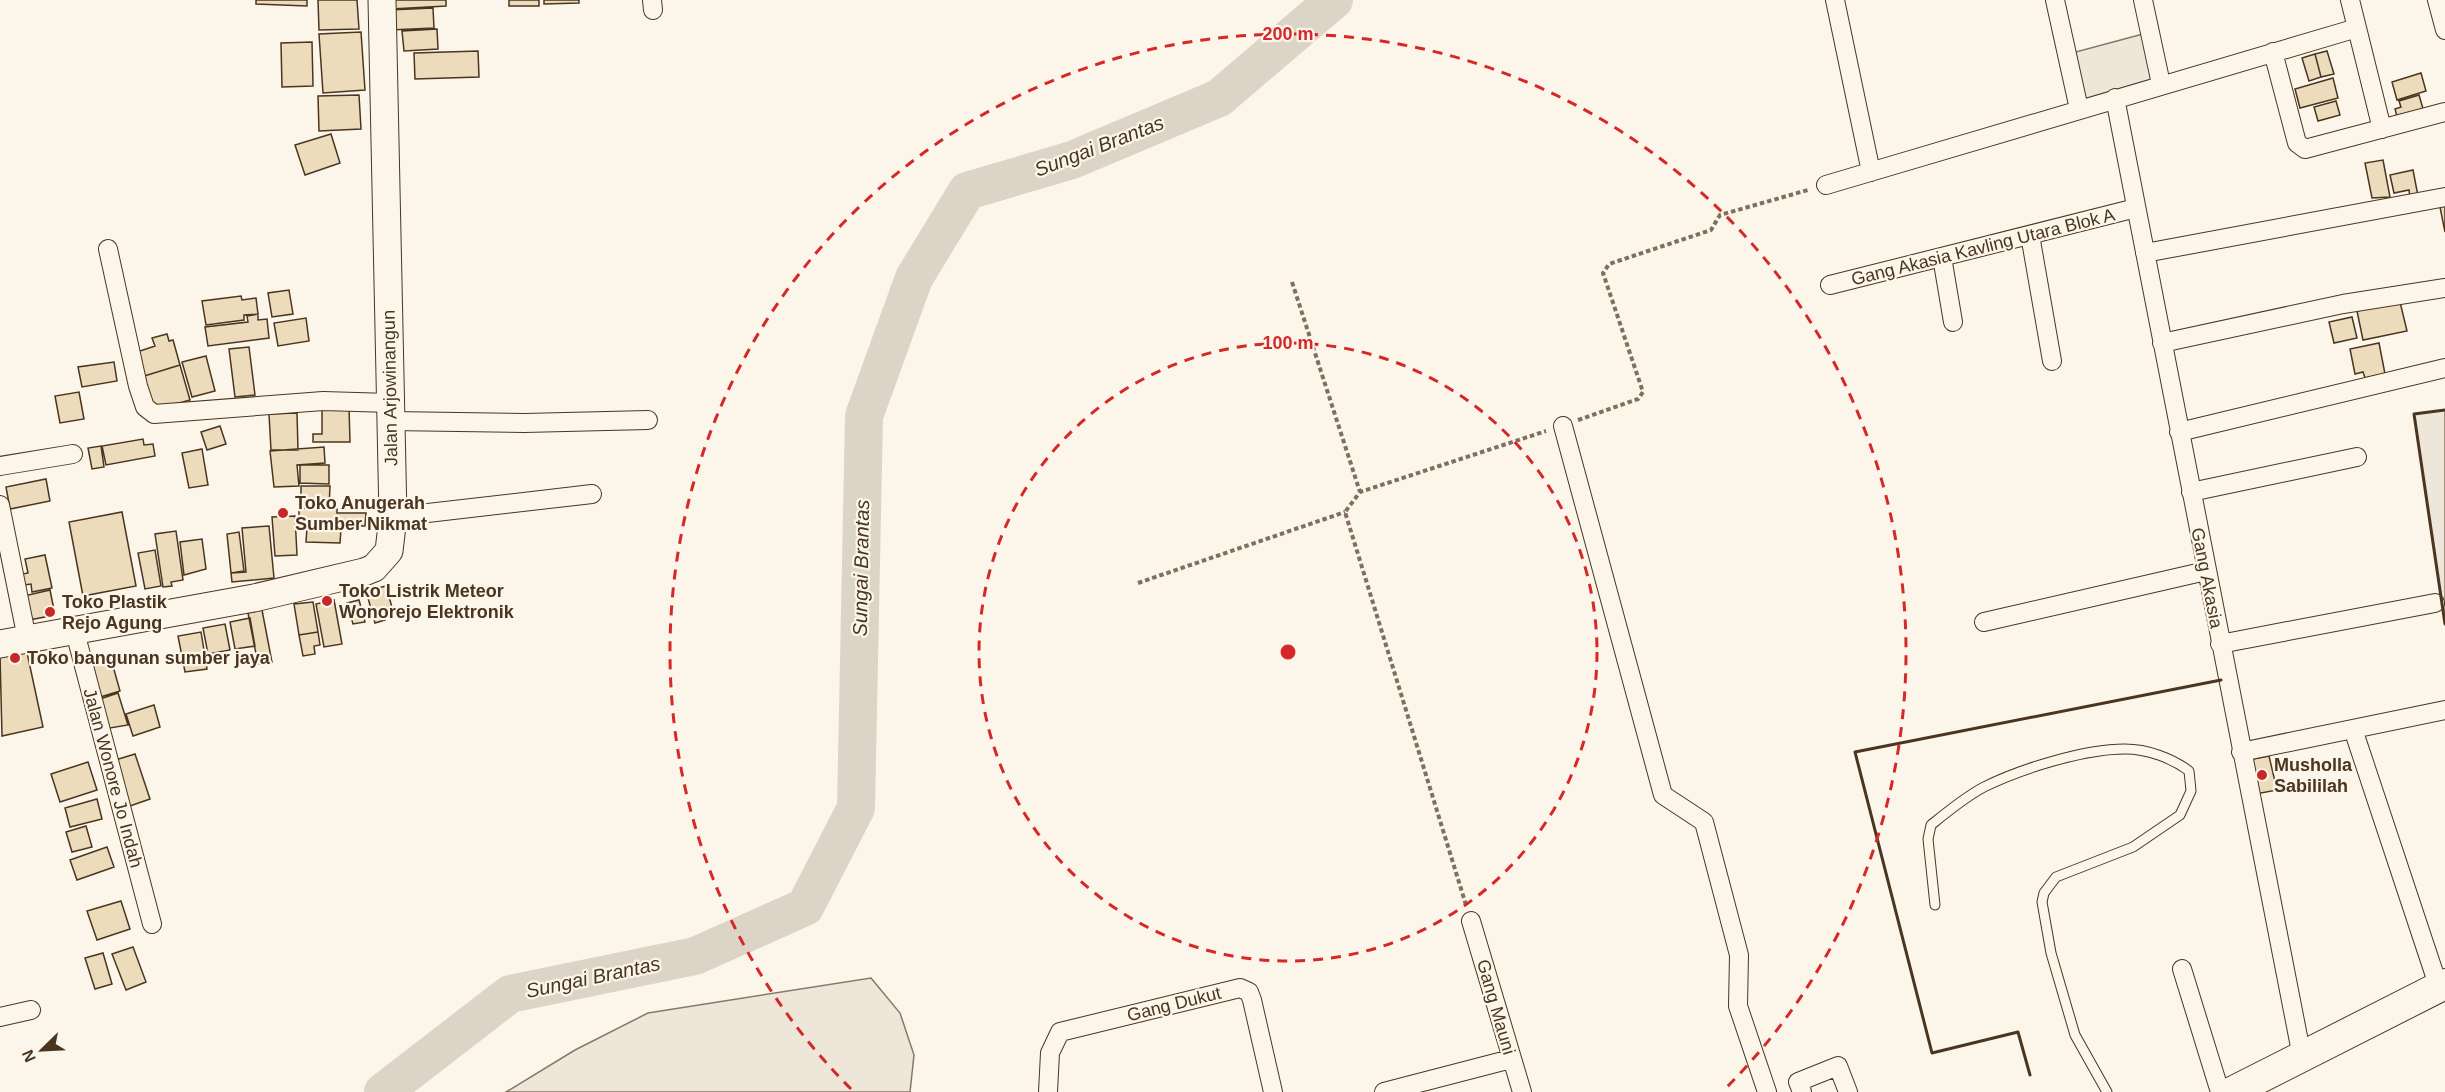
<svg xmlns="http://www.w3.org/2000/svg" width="2445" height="1092" viewBox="0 0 2445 1092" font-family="Arial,sans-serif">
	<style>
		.green { fill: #ede6d9; stroke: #887966; stroke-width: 1.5 }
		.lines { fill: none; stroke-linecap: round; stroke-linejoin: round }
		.river { stroke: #dcd4c6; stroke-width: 38 }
		.building { fill: #ecdcbc; stroke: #4a3520; stroke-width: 1.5 }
		.lane-casing { stroke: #4a3520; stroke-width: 11 }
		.street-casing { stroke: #4a3520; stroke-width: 20 }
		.secondary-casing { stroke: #4a3520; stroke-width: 29 }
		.primary-casing { stroke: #4a3520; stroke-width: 32 }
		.path { stroke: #7f6f5c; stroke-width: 4; stroke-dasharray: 4.5 3; stroke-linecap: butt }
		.lane { stroke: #fbf6e9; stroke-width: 9 }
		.street { stroke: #fbf6e9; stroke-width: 18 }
		.secondary { stroke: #fbf6e9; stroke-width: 27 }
		.primary { stroke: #fbf6e9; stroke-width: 30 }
		.wall { stroke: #4a3520; stroke-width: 3 }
		.ring { fill: none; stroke: #d62828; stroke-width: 3; stroke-dasharray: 10 8 }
		.poi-dot { fill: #c62828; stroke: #fbf6e9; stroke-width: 2 }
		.labels { text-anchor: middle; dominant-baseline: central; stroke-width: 4.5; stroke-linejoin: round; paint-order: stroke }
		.street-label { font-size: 18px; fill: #4a3520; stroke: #fbf6e9 }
		.poi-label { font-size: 18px; font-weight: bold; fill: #4a3520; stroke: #fbf6e9; text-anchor: start }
		.water-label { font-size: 20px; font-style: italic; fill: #4a3520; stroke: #fbf6e9 }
		.centre { fill: #d62828; stroke: #fbf6e9; stroke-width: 3 }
		.ring-label { font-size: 18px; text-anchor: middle; font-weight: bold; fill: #d62828; stroke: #fbf6e9; stroke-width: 4.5; stroke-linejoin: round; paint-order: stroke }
	</style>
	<rect width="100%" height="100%" fill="#fbf6e9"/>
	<!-- green -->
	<path class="green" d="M2143 34 2152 79 2084 99 2072 53Z
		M2445 410V624L2414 414Z
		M871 978 900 1013 914 1055 910 1092H506L575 1050 648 1013Z"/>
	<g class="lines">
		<!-- river -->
		<path class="river" d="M383 1092 510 994 695 956 805 907 856 808 864 416 914 278 967 191 1072 160 1219 98 1334 0"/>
	</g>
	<!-- building -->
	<path class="building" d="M256 0H307V6L256 4Z
		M318 0H357L359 29 319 30Z
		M390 0H446V6L391 9Z
		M509 0H539V6H509Z
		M544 0H579V3L544 4Z
		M433 8 434 28 390 30 389 10Z
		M437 29 438 49 404 51 402 31Z
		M361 32 365 90 323 93 319 34Z
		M312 42 313 86 282 87 281 43Z
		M478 51 479 77 415 79 414 53Z
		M2327 51 2334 74 2321 77 2315 54Z
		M2315 54 2321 77 2309 81 2302 58Z
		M2421 73 2426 91 2397 100 2392 82Z
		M2333 78 2338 98 2300 108 2295 89Z
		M359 95 361 129 319 131 318 96Z
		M2419 95 2424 112 2398 120 2395 109 2401 107 2399 101Z
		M2336 101 2340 115 2318 121 2314 107Z
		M331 134 340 163 305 175 295 145Z
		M2383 160 2390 197 2372 198 2365 163Z
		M2413 170 2418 196 2410 198 2409 190 2394 193 2390 175Z
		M2445 206V232L2440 207Z
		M289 290 293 314 272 317 268 293Z
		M241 296 242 300 256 298 258 314 244 315V320L206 325 202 301Z
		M2400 302 2407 331 2363 340 2357 311 2362 310 2361 307Z
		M258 314V320L267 319 269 338 208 346 205 327 248 322 247 316Z
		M2352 317 2357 338 2334 343 2329 322Z
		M306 318 309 341 278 346 274 323Z
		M167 334 169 341 173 340 180 365 141 377 134 353 155 346 152 338Z
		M2379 343 2385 374 2365 378 2363 372 2355 374 2350 349Z
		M249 347 255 395 235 397 229 349Z
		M206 356 215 391 192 397 182 362Z
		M114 362 117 381 82 387 78 367Z
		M180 365 190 400 151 411 141 377Z
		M79 392 84 419 60 423 55 396Z
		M322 407H349L350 442H313V434H322Z
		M297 413 298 450H271L269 414Z
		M220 426 226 444 207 450 201 432Z
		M143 439 144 445 153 444 155 456 106 465 102 446Z
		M101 446 104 467 92 469 88 448Z
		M324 447 325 463 297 465 299 486 274 487 270 451Z
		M202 449 208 485 189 488 182 453Z
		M300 465H329V484L300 483Z
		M46 479 50 501 10 509 6 487Z
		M301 486H330L329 508H301Z
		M299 508 337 509V513H366L365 526 299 525Z
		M122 512 136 586 83 596 69 522Z
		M295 516 297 555 275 556 272 517Z
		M269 526 274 578 232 582 231 573 246 572 242 528Z
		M307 528 341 529 340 543 306 542Z
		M176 531 183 580 171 582 172 586 163 587 155 534Z
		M239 532 244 571 231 573 227 534Z
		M202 539 206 569 184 575 180 542Z
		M155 550 161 586 145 589 138 553Z
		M45 555 52 588 32 592 31 584 24 585 22 574 28 573 25 559Z
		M386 586 393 611 383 614 385 620 375 623 366 591Z
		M50 590 55 615 29 620 24 596Z
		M334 600 342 644 324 647 316 604Z
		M359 600 365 622 353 624 347 603Z
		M313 602 318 632 299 635 294 604Z
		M262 610 272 662 258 664 248 613Z
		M250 618 255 646 235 649 230 622Z
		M225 624 230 650 208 654 203 628Z
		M201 632 207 669 185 672 178 636Z
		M318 632 320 645 314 646 315 654 303 656 299 635Z
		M26 648 43 727 2 736 0 654Z
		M111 659 120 691 97 698 88 665Z
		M118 693 128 725 104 729 94 701Z
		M154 705 160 727 133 736 126 714Z
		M135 754 150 799 127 807 112 761Z
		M2269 756 2277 790 2256 794 2248 760Z
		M88 762 97 790 60 802 51 774Z
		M97 799 102 819 70 827 65 808Z
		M86 826 92 847 72 852 66 832Z
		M107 847 114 867 77 880 70 860Z
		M121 901 130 929 97 940 87 911Z
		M133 947 146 982 126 990 112 954Z
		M103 953 112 984 95 989 85 958Z"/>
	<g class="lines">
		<!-- lane casing -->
		<g class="lane-casing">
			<path id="lane" d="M1935 905 1928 839 1931 825C1947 812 1965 797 1984 787 2020 769 2084 749 2125 749 2147 749 2172 758 2189 771L2191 791 2180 815 2133 847 2056 877 2044 893 2042 902 2051 953 2075 1035 2107 1092"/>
		</g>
		<!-- street casing -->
		<g class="street-casing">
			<path id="street" d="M652 0 653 10
				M1835 0 1871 172
				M2055 0 2079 109
				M2143 0 2161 84
				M2437 0 2445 30
				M2357 28 2382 129
				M2273 52 2297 143 2305 149 2445 112
				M2115 98 2302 1057
				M1826 185 2357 28 2350 0
				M2030 235 2052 361
				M108 249 138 386 145 407 154 414 323 401 390 403
				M2145 253 2445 197
				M1942 257 1953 322
				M1830 285 2136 208
				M2162 343 2343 304 2445 288
				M390 421 524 423 648 420
				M1563 426 1663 795 1704 822 1739 955 1738 1006 1767 1092
				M2179 432 2445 368
				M0 466 73 454
				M2191 492 2357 457
				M0 505 27 639
				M393 517 592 494
				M1984 622 2206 571
				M75 632 152 924
				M2220 644 2435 603
				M2353 729 2439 988
				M2241 752 2445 710
				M1471 921 1522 1092
				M2182 969 2220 1092
				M0 1017 31 1010
				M1048 1092 1050 1053 1060 1032 1240 988 1249 992 1252 1000 1273 1092
				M1384 1092 1511 1059
				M1802 1092 1798 1082 1838 1066 1848 1092"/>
		</g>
		<!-- secondary casing -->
		<g class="secondary-casing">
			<path id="secondary" d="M0 644 254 598 364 572 374 568 389 551 393 517 382 0"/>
		</g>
		<!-- primary casing -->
		<g class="primary-casing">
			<path id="primary" d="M2232 1092 2445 984"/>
		</g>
		<!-- path -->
		<path class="path" d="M1292 282 1360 492
			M1578 420 1638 399 1643 392 1603 273 1609 264 1711 230 1720 215 1808 190
			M1138 583 1345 512
			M1466 905 1345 512 1360 492 1546 431"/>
		<!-- lane -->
		<use href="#lane" class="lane"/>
		<!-- street -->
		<use href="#street" class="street"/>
		<!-- secondary -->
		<use href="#secondary" class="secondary"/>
		<!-- primary -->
		<use href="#primary" class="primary"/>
		<!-- wall -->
		<path class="wall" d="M2445 410 2414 414 2445 624
			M2030 1075 2018 1032 1932 1053 1855 752 2221 680"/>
	</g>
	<!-- distance rings -->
	<g class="ring">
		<circle cx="1288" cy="652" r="309"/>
		<path d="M851 1089A618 618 0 1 1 1725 1089"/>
	</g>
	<!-- markers -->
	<g class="poi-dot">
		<circle cx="283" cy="513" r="6"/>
		<circle cx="327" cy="601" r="6"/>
		<circle cx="50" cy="612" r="6"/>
		<circle cx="15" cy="658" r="6"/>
		<circle cx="2262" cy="775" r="6"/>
	</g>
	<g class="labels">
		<!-- street labels -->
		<g class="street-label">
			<text transform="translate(1983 247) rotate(-14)">Gang Akasia Kavling Utara Blok A</text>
			<text transform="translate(390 388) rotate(-91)">Jalan Arjowinangun</text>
			<text transform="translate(2207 578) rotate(79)">Gang Akasia</text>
			<text transform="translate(113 778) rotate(75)">Jalan Wonore Jo Indah</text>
			<text transform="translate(1174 1004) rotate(-14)">Gang Dukut</text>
			<text transform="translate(1496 1007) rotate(74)">Gang Mauni</text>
		</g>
		<!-- poi labels -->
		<g class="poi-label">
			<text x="295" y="503">Toko Anugerah<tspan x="295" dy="21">Sumber Nikmat</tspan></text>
			<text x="339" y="591">Toko Listrik Meteor<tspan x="339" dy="21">Wonorejo Elektronik</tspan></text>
			<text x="62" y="602">Toko Plastik<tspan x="62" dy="21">Rejo Agung</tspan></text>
			<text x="27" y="658">Toko bangunan sumber jaya</text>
			<text x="2274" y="765">Musholla<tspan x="2274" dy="21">Sabililah</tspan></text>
		</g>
		<!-- water labels -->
		<g class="water-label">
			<text transform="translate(1099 146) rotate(-21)">Sungai Brantas</text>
			<text transform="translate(861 568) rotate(-89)">Sungai Brantas</text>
			<text transform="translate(593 977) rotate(-12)">Sungai Brantas</text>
		</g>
	</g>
	<circle cx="1288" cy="652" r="9" class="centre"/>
	<g class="ring-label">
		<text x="1288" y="40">200 m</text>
		<text x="1288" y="349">100 m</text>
	</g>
	<!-- north arrow -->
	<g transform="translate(42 1050) rotate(246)" stroke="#fbf6e9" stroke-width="4.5" paint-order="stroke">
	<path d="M0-4.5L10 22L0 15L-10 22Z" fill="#4a3520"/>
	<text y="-9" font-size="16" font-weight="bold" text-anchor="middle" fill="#4a3520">N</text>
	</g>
</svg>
